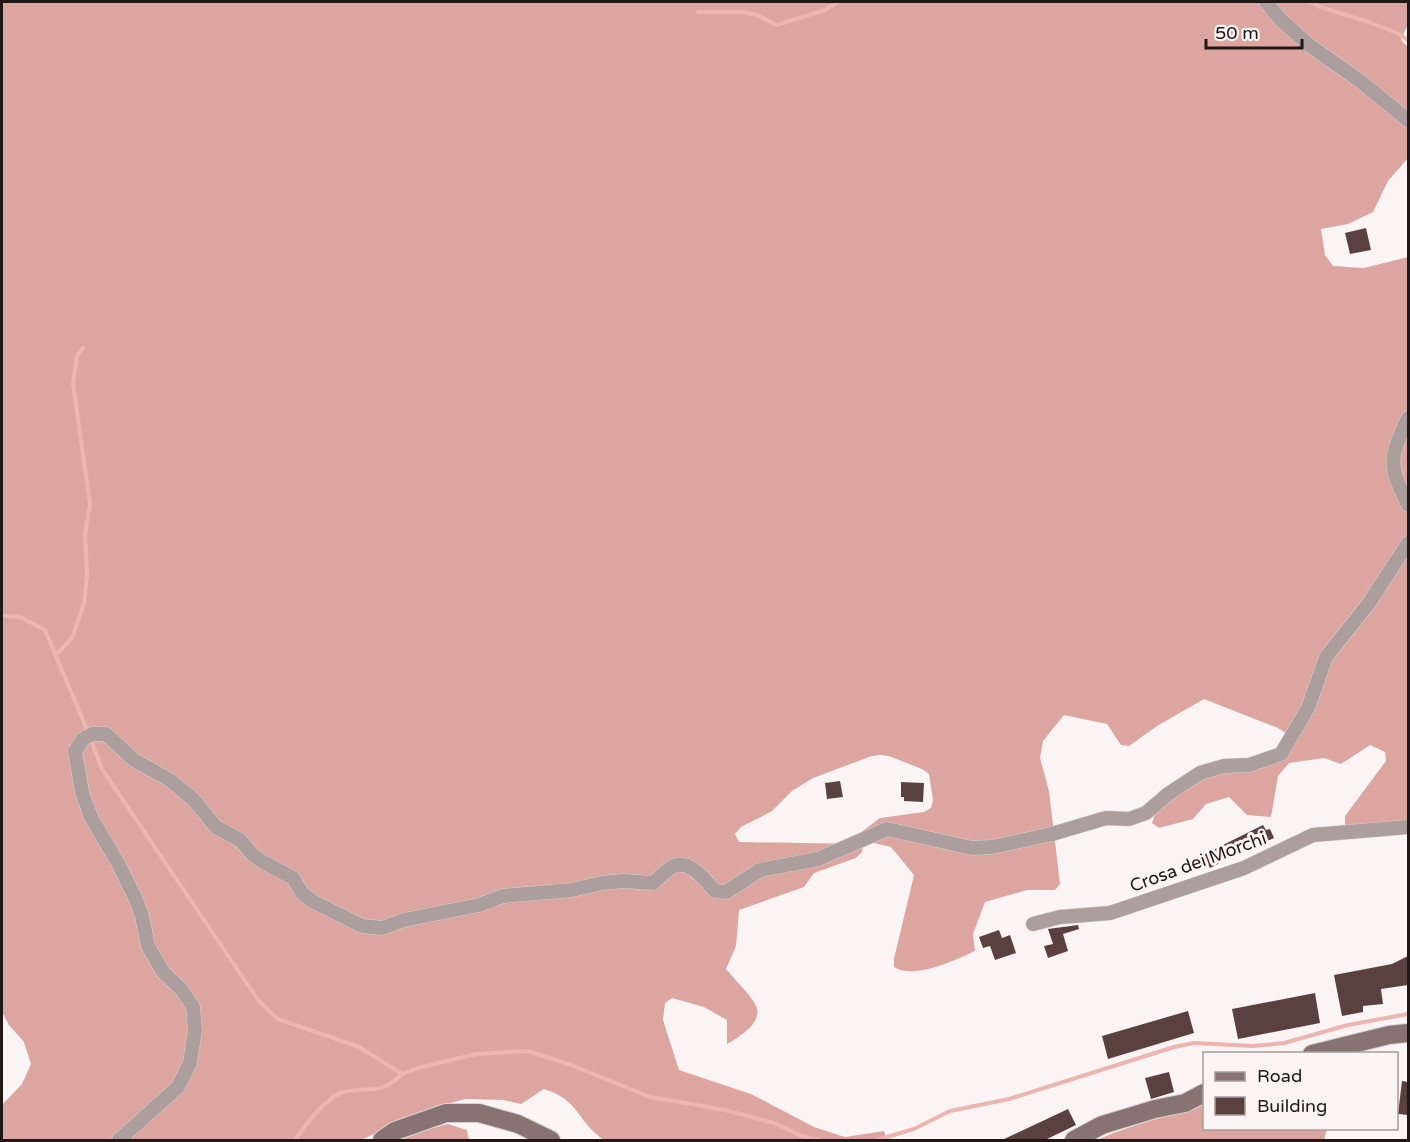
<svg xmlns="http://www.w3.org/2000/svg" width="1410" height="1142" viewBox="0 0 1410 1142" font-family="'Varela Round',sans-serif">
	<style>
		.forest { fill: #dda5a0 }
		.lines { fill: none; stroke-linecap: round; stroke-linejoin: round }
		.stream { stroke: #edb5b0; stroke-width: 4 }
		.building { fill: #5a413f }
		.street-casing { stroke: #d8d1d0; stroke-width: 15 }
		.secondary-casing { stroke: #d8d1d0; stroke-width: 20 }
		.street { stroke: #ab9e9d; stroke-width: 14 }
		.secondary { stroke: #877472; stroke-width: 18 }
		.labels { text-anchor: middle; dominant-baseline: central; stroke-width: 6; stroke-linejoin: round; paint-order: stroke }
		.street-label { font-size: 18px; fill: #211716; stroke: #fbf4f4 }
	</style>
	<rect width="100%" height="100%" fill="#fbf4f4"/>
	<!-- forest -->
	<path class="forest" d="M2 2H1408V24L1401 40 1408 47V158L1388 181 1373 212 1348 224 1321 229 1325 255 1333 266 1364 268 1408 257V821L1345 828V816L1386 761 1385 752 1370 745 1341 764 1324 758 1289 763 1278 776 1271 817 1247 815 1229 797 1206 804 1193 819 1159 828 1152 823 1157 808 1206 776 1269 763 1296 740 1278 728 1204 699 1157 726 1129 746 1121 745 1107 724 1064 715 1043 741 1040 758 1049 791 1060 884 1055 890H1027L985 902 973 934 975 951C956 960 913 980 894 967V959L914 875 891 847 865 841 860 833 880 818 924 812 931 808 933 800 929 774 922 769 889 756 880 755 872 756 813 778 792 791 772 811 741 827 735 834 739 842 863 844 862 852 856 858 814 873 804 887 739 910 736 946 726 969C735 980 751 995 756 1006 764 1022 738 1038 727 1044V1020L704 1007 672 998 665 1003 663 1020 679 1070 751 1094 814 1127 845 1137 884 1131 887 1140H604C577 1122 580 1100 544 1089L521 1104 503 1100 465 1099 428 1109 361 1140H2V1105L22 1084 31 1064 24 1042 9 1025 2 1012Z
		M1204 1104V1128L1327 1129 1324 1140H1097C1117 1131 1138 1124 1160 1118 1177 1113 1188 1114 1204 1104Z
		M448 1124 467 1130 469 1140H402L421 1131Z"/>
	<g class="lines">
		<!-- stream -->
		<path class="stream" d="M1311 2 1320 7 1366 21 1397 33 1408 40
			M698 12H743L757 15 777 25 825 10 838 2
			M2 616 20 617 45 630 88 732
			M57 654 72 638 84 603 87 576 85 534 90 504 73 383 77 356 83 348
			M91 740 102 769 258 1000 278 1019 359 1047 402 1074 418 1068 476 1054 528 1051 571 1065 650 1097 725 1110 774 1123 802 1136 819 1140
			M295 1140C305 1126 324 1099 341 1093 367 1085 380 1097 402 1074
			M877 1140 914 1129 950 1111 1009 1099 1174 1047 1194 1043 1253 1046 1284 1043 1348 1025 1408 1014"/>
	</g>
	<!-- building -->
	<path class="building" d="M1366 228 1371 250 1350 254 1345 233Z
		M840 781 843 797 827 799 825 783Z
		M901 782 924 783 923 802 904 801V797H901Z
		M1263 825 1266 830 1270 829 1274 838 1256 846 1255 845 1210 868 1203 855Z
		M1078 925 1079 929 1063 934 1068 951 1048 958 1044 946 1053 944 1048 929Z
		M999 930 1002 938 1010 935 1016 953 995 960 990 946 983 948 979 937Z
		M1408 956V985L1381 989 1383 1004 1363 1006V1012L1342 1016 1334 975 1392 964Z
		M1315 993 1320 1023 1238 1039 1232 1009Z
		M1188 1011 1194 1033 1108 1059 1102 1036Z
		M1169 1072 1174 1092 1151 1099 1145 1078Z
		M1402 1081 1408 1082V1115L1398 1114Z
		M1068 1109 1076 1125 1045 1140H1002Z"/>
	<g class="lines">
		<!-- street casing -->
		<g class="street-casing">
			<path id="street" d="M1266 2 1281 20 1309 45 1360 81 1408 120
				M1408 418C1389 460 1388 463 1408 505
				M1033 924 1060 917 1110 913 1244 868 1313 835 1408 827
				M119 1140 178 1087 190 1063 195 1030 193 1007 182 990 163 972 148 946 142 916 136 900 119 865 91 817 82 792 75 751 83 739 92 734H106L134 760 170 780 194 800 216 827 240 840 253 855 263 862 293 878 302 893 312 901 362 926 382 928 404 920 479 905 503 896 572 890 602 883 624 881 653 883C659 878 665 871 672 867 688 857 705 880 715 891L726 892 760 870 818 859 887 829 972 848 992 847 1052 834 1106 818 1129 819 1146 813 1168 794 1200 773 1224 766 1249 765 1281 754 1308 708 1326 657 1369 603 1408 543"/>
		</g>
		<!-- secondary casing -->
		<g class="secondary-casing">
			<path id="secondary" d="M1312 1054 1389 1035 1408 1033
				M382 1140 395 1131 446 1113H479L518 1124 551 1140
				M1074 1140 1102 1125 1155 1109 1185 1103 1204 1093"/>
		</g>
		<!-- street -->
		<use href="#street" class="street"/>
		<!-- secondary -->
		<use href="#secondary" class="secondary"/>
	</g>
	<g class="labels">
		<!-- street labels -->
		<g class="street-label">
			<text transform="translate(1198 862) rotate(-20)">Crosa dei Morchi</text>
		</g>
	</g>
	<!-- border -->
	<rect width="1410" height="1142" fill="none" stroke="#211716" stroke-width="6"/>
	<!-- legend -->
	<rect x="1203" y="1052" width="195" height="78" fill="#fbf4f4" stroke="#a49c9b" stroke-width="1.5"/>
	<rect x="1215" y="1072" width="30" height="9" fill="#877472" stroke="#a49c9b" stroke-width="1.5"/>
	<text x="1257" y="1082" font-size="18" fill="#211716">Road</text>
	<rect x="1215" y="1097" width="30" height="18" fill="#5a413f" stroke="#a49c9b" stroke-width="1.5"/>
	<text x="1257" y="1112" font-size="18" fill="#211716">Building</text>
	<!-- scale -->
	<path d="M1206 39v9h96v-9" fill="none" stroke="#211716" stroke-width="3"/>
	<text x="1215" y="39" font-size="18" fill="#211716" stroke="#fbf4f4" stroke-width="4.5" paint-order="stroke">50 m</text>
</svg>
